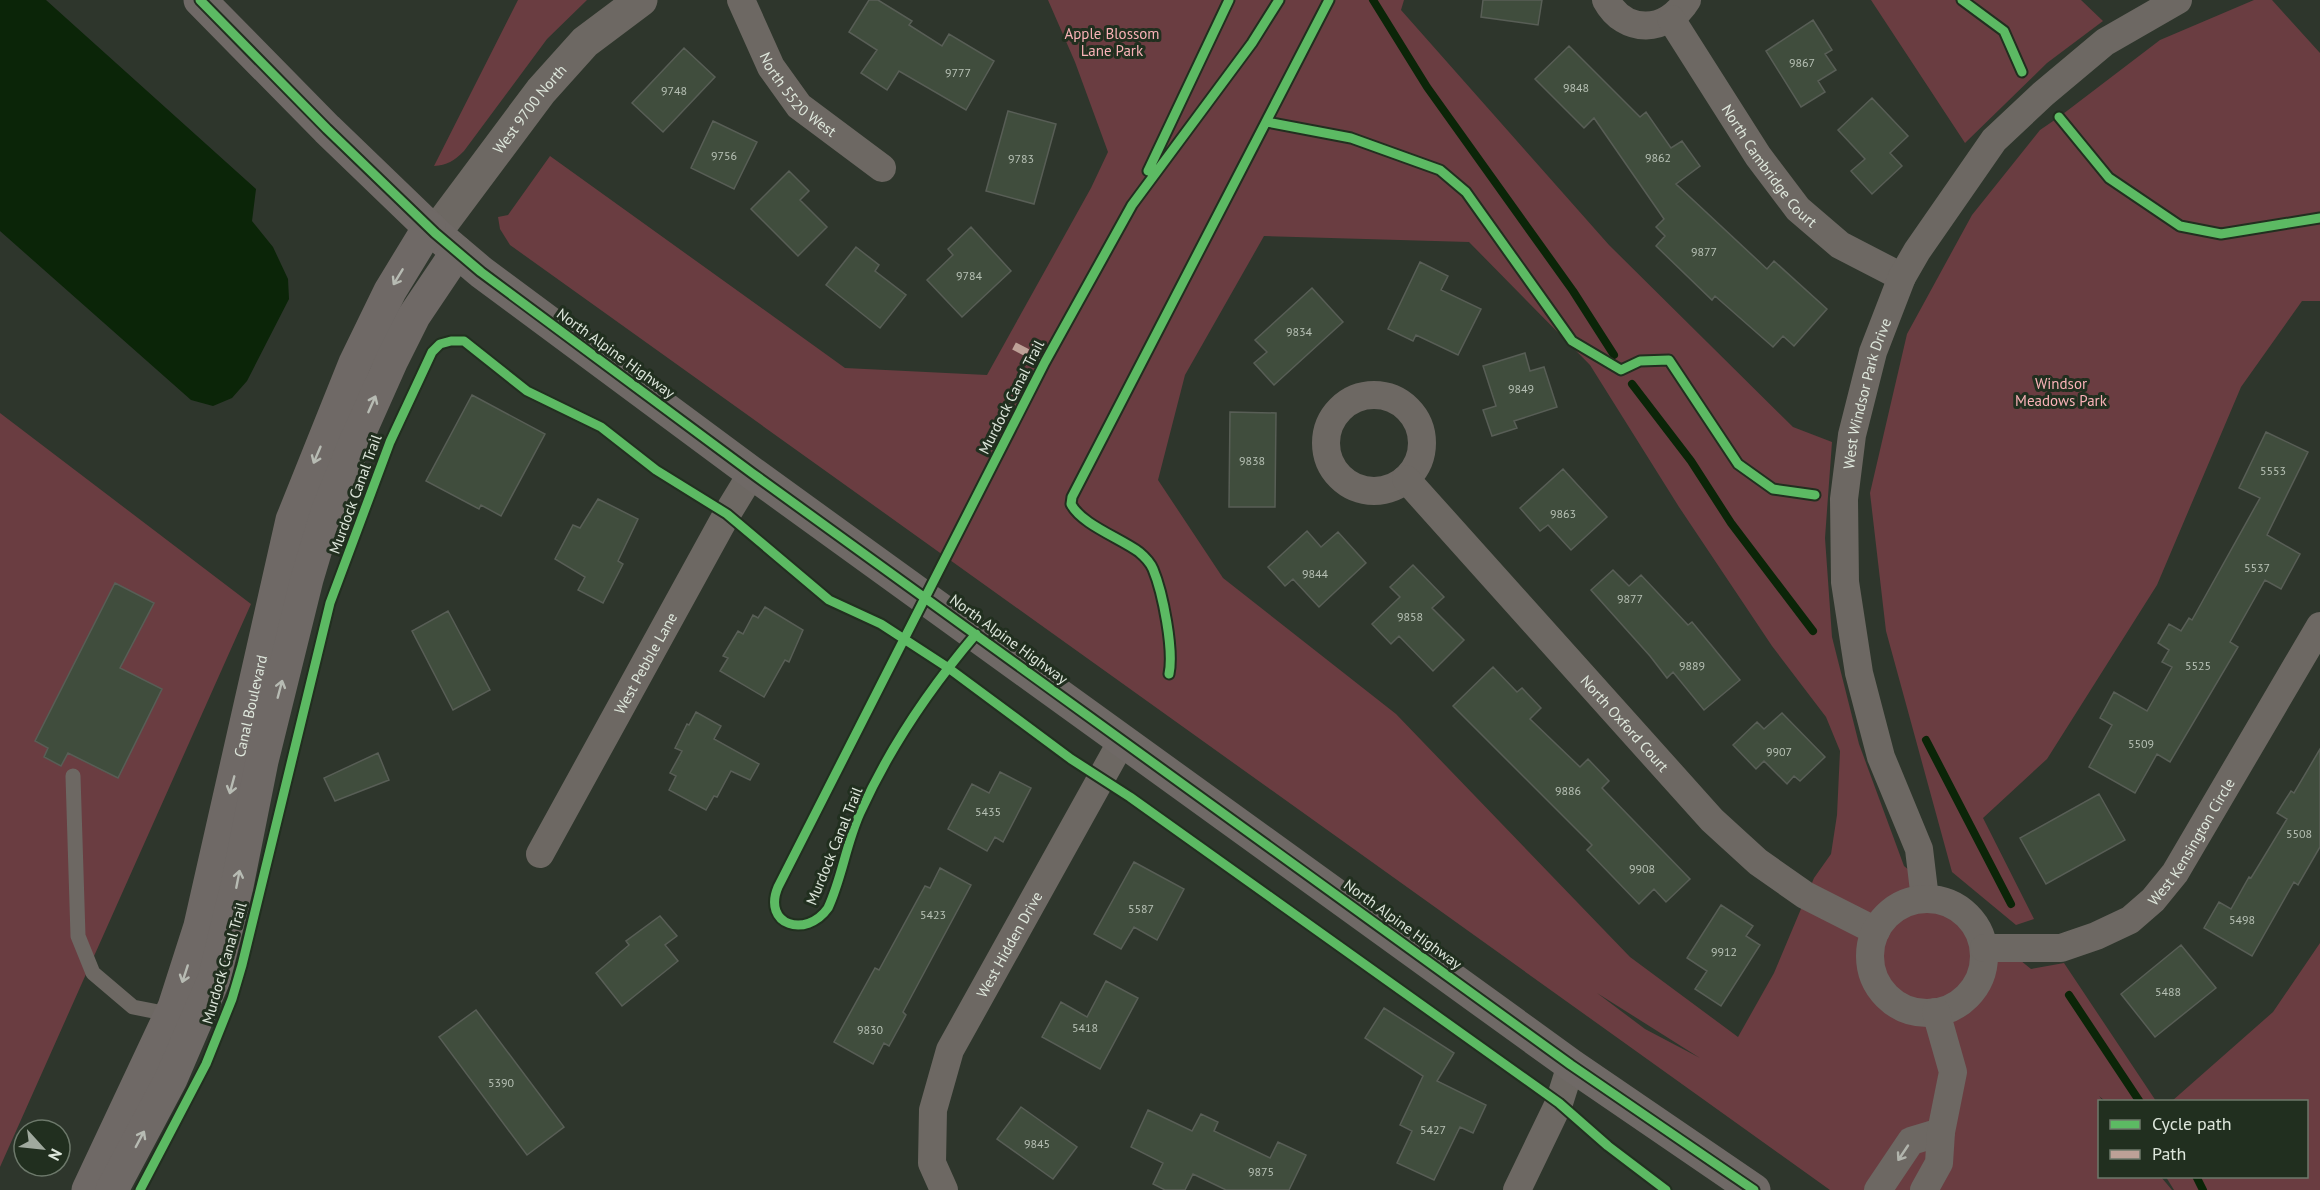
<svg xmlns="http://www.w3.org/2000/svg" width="2320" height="1190" viewBox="0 0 2320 1190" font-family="'PT Sans',sans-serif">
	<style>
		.green { fill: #6a3d41; fill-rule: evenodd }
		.water { fill: #0b2508 }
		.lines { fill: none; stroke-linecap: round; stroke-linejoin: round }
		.stream { stroke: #0b2508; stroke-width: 8 }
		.building { fill: #404d3d; stroke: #585e56; stroke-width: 1.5 }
		.service { stroke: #6d6863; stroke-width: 15 }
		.minor { stroke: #6d6863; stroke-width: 28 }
		.tertiary { stroke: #6d6863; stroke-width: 33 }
		.secondary { stroke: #6f6966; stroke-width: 33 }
		.quiet { stroke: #bda197; stroke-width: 8; stroke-dasharray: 15 8; stroke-linecap: butt }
		.cycleway-casing { stroke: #212f1f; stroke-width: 13 }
		.cycleway { stroke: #5cba63; stroke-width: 9 }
		.oneway { stroke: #b7bbb3 }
		.oneway2 { stroke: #b1b4ac }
		.labels { text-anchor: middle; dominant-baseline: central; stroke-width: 6; stroke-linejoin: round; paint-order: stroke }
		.number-label { font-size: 12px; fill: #b6c0b4 }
		.park-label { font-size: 15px; fill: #f9b2b7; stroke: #212f1f }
		.street-label { font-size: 15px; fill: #dee7dc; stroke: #212f1f }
	</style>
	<rect width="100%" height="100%" fill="#2e362c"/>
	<!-- green -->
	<path class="green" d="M518 0H587L547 39 464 151C454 161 447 165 434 166Z
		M1048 0H1404L1401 10 1609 245 1793 427 1832 442 1825 538 1832 637 1859 744 1904 866 2031 969 2064 963 2156 1101H2105L2099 1096 2103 1101 2100 1102V1176L2161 1177 2172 1190H1830L510 245 500 229 498 217 508 215 550 156 845 368 987 375 1091 188 1108 152 1075 62ZM1264 236 1469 242 1590 365 1679 507 1772 646 1826 717 1840 751 1837 815 1831 854 1814 878 1774 973 1738 1037 1630 957 1396 714 1223 578 1158 480 1185 375ZM1597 993 1700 1058 1645 1029Z
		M1871 0H2081L2103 21 2047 63 1965 143Z
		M2254 0H2272L2320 53V301H2302L2241 387 2157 585 2047 759 1983 818 2034 919 2016 925 1952 872 1886 631 1870 493 1907 334 1972 215 2040 130 2059 117 2160 40Z
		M0 413 251 604 0 1167Z
		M2320 943V1190H2174L2166 1177 2306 1176V1102L2172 1101 2273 1012Z"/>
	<!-- water -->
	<path class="water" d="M0 0H46L256 189 252 221 273 247 288 279 289 299 247 381 232 398 213 406 191 400 0 231Z"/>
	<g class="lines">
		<!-- stream -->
		<path class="stream" d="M1373 0 1427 87 1573 291 1614 355
			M1632 384 1691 461 1731 523 1813 631
			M1926 740 2011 904
			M2069 995 2140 1102
			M2196 1176 2203 1190"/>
	</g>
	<!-- building -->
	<path class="building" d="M869 0H878L912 21 909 25 942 46 949 34 994 61 966 110 899 71 887 90 861 73 877 50 849 32Z
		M1483 0H1542L1538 25 1481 17Z
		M1813 20 1832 50 1825 54 1836 70 1818 81 1825 92 1801 107 1766 51Z
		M1569 46 1640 117 1646 112 1671 148 1682 141 1700 166 1676 184 1767 269 1774 261 1827 309 1794 346 1783 336 1773 347 1715 296 1712 300 1656 246 1665 236 1656 227 1664 219 1594 118 1584 128 1535 79Z
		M684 48 715 77 663 132 632 103Z
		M1872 98 1908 136 1890 153 1902 166 1872 194 1851 171 1865 159 1838 130Z
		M1008 111 1056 124 1034 204 986 191Z
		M713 121 757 142 734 189 691 168Z
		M789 171 809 191 800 200 827 227 798 256 751 209Z
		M971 227 1011 271 962 317 927 280 953 255 948 249Z
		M856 247 879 265 875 271 906 295 880 328 826 285Z
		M1420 262 1448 276 1441 290 1481 309 1458 355 1416 335 1413 341 1388 329Z
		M1312 288 1343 322 1274 385 1254 363 1267 352 1255 340Z
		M1525 353 1530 371 1544 367 1557 407 1514 421 1517 428 1492 436 1483 410 1496 406 1483 366Z
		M472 395 545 434 501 516 481 505 479 509 426 481Z
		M1230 412 1276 413 1275 507H1229Z
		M2266 432 2308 452 2267 535 2300 554 2281 589 2265 580 2230 642 2238 647 2170 762 2157 754 2135 793 2089 767 2112 725 2100 718 2114 692 2147 711 2172 667 2162 662 2169 650 2158 643 2169 624 2181 631 2189 618 2192 620 2260 498 2239 488Z
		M1563 469 1607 517 1571 550 1548 525 1540 531 1520 508Z
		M598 499 638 519 618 561 623 564 603 603 578 590 585 577 555 559 573 525 580 528Z
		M1307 531 1321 547 1338 532 1366 563 1319 607 1293 579 1285 586 1268 567Z
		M1413 565 1444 597 1432 608 1464 640 1433 671 1399 636 1391 644 1372 624 1400 597 1390 587Z
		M1613 570 1629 586 1641 575 1688 625 1692 622 1740 680 1704 710 1673 672 1667 678 1650 656 1591 590Z
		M115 583 154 603 120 668 162 689 118 778 68 753 61 766 44 757 48 748 35 741Z
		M765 607 803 630 789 662 785 660 764 697 720 671 728 658 723 656 738 631 743 634 753 615 758 618Z
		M448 611 490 690 453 710 412 631Z
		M1493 667 1517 692 1522 688 1541 708 1530 719 1580 767 1588 759 1609 781 1602 788 1690 879 1666 902 1654 889 1639 904 1587 850 1592 845 1453 706Z
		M696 712 721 726 714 739 759 764 750 780 731 771 717 797 714 796 706 810 669 790 676 776 670 773 682 751 675 748 687 724 689 725Z
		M1782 713 1825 757 1800 781 1794 776 1787 784 1764 761 1756 769 1733 745 1757 722 1764 729Z
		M2320 749V847L2298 885 2294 882 2252 956 2204 928 2219 902 2231 909 2249 877 2251 878 2287 819 2277 813 2291 791 2294 793Z
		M378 753 389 780 335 801 324 778Z
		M1000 772 1031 788 1003 842 995 837 987 851 948 829 972 784 989 793Z
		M2099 794 2125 840 2046 884 2020 838Z
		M1134 862 1184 889 1157 940 1134 927 1121 949 1094 934Z
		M940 868 971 885 903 1012 906 1015 889 1046 884 1043 873 1064 834 1042 875 968 879 970 925 886 930 888Z
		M1721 905 1753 926 1746 936 1760 945 1721 1006 1695 989 1707 971 1687 958Z
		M660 916 677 936 665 945 678 961 622 1006 596 973 629 945 626 941Z
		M2181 945 2216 988 2155 1037 2121 994Z
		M1106 981 1138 998 1100 1069 1042 1037 1061 1002 1087 1017Z
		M1384 1008 1454 1053 1437 1081 1486 1105 1473 1133 1460 1127 1434 1180 1397 1163 1412 1131 1400 1125 1423 1076 1365 1038Z
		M476 1010 564 1127 527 1155 439 1037Z
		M1021 1107 1077 1147 1053 1179 997 1139Z
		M1148 1110 1192 1131 1201 1114 1218 1122 1214 1131 1270 1158 1278 1142 1306 1155 1289 1190H1226L1193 1174 1185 1190H1165L1153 1184 1163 1163 1131 1147Z"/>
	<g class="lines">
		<!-- service -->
		<path class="service" d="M73 776 78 936 93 973 133 1007 174 1015"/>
		<!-- minor -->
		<g class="minor">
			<path id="s1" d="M741 0 771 67 799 106 882 168"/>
			<path d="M1606 0C1625 35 1667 33 1687 0"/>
			<path id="s2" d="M1671 19 1758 156 1798 209 1840 245 1902 277"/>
			<circle cx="1374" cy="443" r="48"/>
			<path id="s3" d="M1406 479 1712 820 1758 862 1805 895 1876 931"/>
			<path id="s4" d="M540 854 727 514 752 473"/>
			<path id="s5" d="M1925 899 1919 849 1881 757 1859 673 1845 582 1844 499 1852 435 1873 352 1902 277 1917 251 1994 140 2043 94 2105 42 2178 0"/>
			<circle cx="1927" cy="956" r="57"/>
			<path id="s6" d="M1984 948H2061L2096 936 2130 920 2153 900 2175 873 2320 626"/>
			<path id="s7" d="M944 1190 932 1163 933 1110 950 1050 1123 739"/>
			<path d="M1517 1190 1559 1103 1571 1065"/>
			<path d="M1878 1190 1911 1141 1941 1132"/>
			<path d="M1924 1190 1939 1163 1941 1132 1953 1072 1936 1012"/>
		</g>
		<!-- tertiary -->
		<path class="tertiary" id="s8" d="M435 233 541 91 585 42 641 0"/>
		<!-- secondary -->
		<g class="secondary">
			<path d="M200 0 327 129 435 233 481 272 752 473 1571 1065 1754 1190"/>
			<path id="s9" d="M88 1190 174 1007 200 926 292 520 355 363 390 291 429 227"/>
			<path d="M112 1190 171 1079 214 979 237 886 262 761 307 579 327 512 355 443 392 360 414 316 457 252"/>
		</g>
		<!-- quiet -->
		<path class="quiet" d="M1014 346 1045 362"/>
		<!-- cycleway casing -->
		<g class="cycleway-casing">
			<path id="cycleway" d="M200 0 327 129 435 233 481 272 752 473 1571 1065 1754 1190
				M1962 0 2004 31 2022 72
				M2059 117 2109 178 2180 226 2221 234 2320 218
				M1267 122 1351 138 1440 170 1466 192 1572 341 1621 370 1640 361 1669 360 1738 464 1773 489 1815 495
				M1148 171 1229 0
				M976 634C930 688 889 749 860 813 846 844 842 878 828 908 806 939 762 925 778 887L1045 362 1132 205 1252 43 1279 0
				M1169 674C1174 650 1163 593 1153 569 1150 562 1145 557 1139 552 1120 538 1081 524 1071 504L1072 497 1329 0
				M140 1190 206 1064 232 999 242 965 330 603 390 442 432 352 440 344 451 341H464L527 391 601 427 656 470 727 514 829 600 881 624 947 667 1071 759 1130 797 1559 1103 1608 1146 1666 1190"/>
		</g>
		<!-- cycleway -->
		<use href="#cycleway" class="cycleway"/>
	</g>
	<!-- one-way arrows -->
	<defs><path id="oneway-shaft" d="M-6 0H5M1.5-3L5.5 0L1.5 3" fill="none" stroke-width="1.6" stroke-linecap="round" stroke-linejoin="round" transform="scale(1.5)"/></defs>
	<g class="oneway">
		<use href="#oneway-shaft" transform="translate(398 277) rotate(121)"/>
		<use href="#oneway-shaft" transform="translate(372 404) rotate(-66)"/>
		<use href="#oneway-shaft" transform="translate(317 455) rotate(113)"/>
		<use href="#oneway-shaft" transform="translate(280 689) rotate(-75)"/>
		<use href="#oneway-shaft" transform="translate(232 785) rotate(105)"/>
		<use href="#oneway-shaft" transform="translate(238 879) rotate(-79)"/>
		<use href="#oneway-shaft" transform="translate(185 974) rotate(108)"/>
		<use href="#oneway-shaft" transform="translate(140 1139) rotate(-62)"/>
	</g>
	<use class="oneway2" href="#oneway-shaft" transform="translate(1903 1153) rotate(124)"/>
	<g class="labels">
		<!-- number labels -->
		<g class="number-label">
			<text x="1802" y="62">9867</text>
			<text x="958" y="72">9777</text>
			<text x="1576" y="87">9848</text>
			<text x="674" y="90">9748</text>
			<text x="724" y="155">9756</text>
			<text x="1658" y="157">9862</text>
			<text x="1021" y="158">9783</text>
			<text x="1704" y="251">9877</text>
			<text x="969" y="275">9784</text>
			<text x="1299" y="331">9834</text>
			<text x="1521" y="388">9849</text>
			<text x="1252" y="460">9838</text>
			<text x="2273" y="470">5553</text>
			<text x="1563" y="513">9863</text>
			<text x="2257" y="567">5537</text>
			<text x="1315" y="573">9844</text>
			<text x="1630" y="598">9877</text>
			<text x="1410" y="616">9858</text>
			<text x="1692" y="665">9889</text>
			<text x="2198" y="665">5525</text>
			<text x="2141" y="743">5509</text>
			<text x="1779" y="751">9907</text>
			<text x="1568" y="790">9886</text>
			<text x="988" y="811">5435</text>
			<text x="2299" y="833">5508</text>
			<text x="1642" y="868">9908</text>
			<text x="1141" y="908">5587</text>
			<text x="933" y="914">5423</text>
			<text x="2242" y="919">5498</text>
			<text x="1724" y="951">9912</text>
			<text x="2168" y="991">5488</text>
			<text x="1085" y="1027">5418</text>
			<text x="870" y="1029">9830</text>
			<text x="501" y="1082">5390</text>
			<text x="1433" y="1129">5427</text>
			<text x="1037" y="1143">9845</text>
			<text x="1261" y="1171">9875</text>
		</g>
		<!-- park labels -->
		<g class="park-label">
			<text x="1112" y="33">Apple Blossom<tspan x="1112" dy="17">Lane Park</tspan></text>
			<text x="2061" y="383">Windsor<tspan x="2061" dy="17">Meadows Park</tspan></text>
		</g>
		<!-- street labels -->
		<g class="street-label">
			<text stroke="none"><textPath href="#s1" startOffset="112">North 5520 West</textPath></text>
			<text stroke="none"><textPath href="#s8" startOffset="156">West 9700 North</textPath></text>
			<text stroke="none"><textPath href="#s2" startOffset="177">North Cambridge Court</textPath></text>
			<text transform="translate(616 353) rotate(36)">North Alpine Highway</text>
			<text stroke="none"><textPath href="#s5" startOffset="520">West Windsor Park Drive</textPath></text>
			<text transform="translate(1011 397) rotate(-63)">Murdock Canal Trail</text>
			<text transform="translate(355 494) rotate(-70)">Murdock Canal Trail</text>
			<text transform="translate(1009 639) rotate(36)">North Alpine Highway</text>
			<text stroke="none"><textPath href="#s4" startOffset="218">West Pebble Lane</textPath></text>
			<text stroke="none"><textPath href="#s9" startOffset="513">Canal Boulevard</textPath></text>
			<text stroke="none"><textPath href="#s3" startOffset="328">North Oxford Court</textPath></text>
			<text stroke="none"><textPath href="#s6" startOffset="252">West Kensington Circle</textPath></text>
			<text transform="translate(834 846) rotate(-68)">Murdock Canal Trail</text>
			<text transform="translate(1403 924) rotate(36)">North Alpine Highway</text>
			<text stroke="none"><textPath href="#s7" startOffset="266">West Hidden Drive</textPath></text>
			<text transform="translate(224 963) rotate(-74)">Murdock Canal Trail</text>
		</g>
	</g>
	<!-- legend -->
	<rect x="2098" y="1100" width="210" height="78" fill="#212f1f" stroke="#6d796b" stroke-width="1.5"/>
	<rect x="2110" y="1120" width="30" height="9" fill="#5cba63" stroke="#6d796b" stroke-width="1.5"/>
	<text x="2152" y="1130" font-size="18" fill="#dee7dc">Cycle path</text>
	<rect x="2110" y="1150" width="30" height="9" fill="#bda197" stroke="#6d796b" stroke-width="1.5"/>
	<text x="2152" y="1160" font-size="18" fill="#dee7dc">Path</text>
	<!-- north arrow -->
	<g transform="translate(42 1148) rotate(117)"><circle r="28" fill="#212f1f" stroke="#6d796b" stroke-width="1.5"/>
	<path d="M0-4.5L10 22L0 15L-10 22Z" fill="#a0a99e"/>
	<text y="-9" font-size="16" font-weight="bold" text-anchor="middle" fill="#dee7dc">N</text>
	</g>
</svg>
